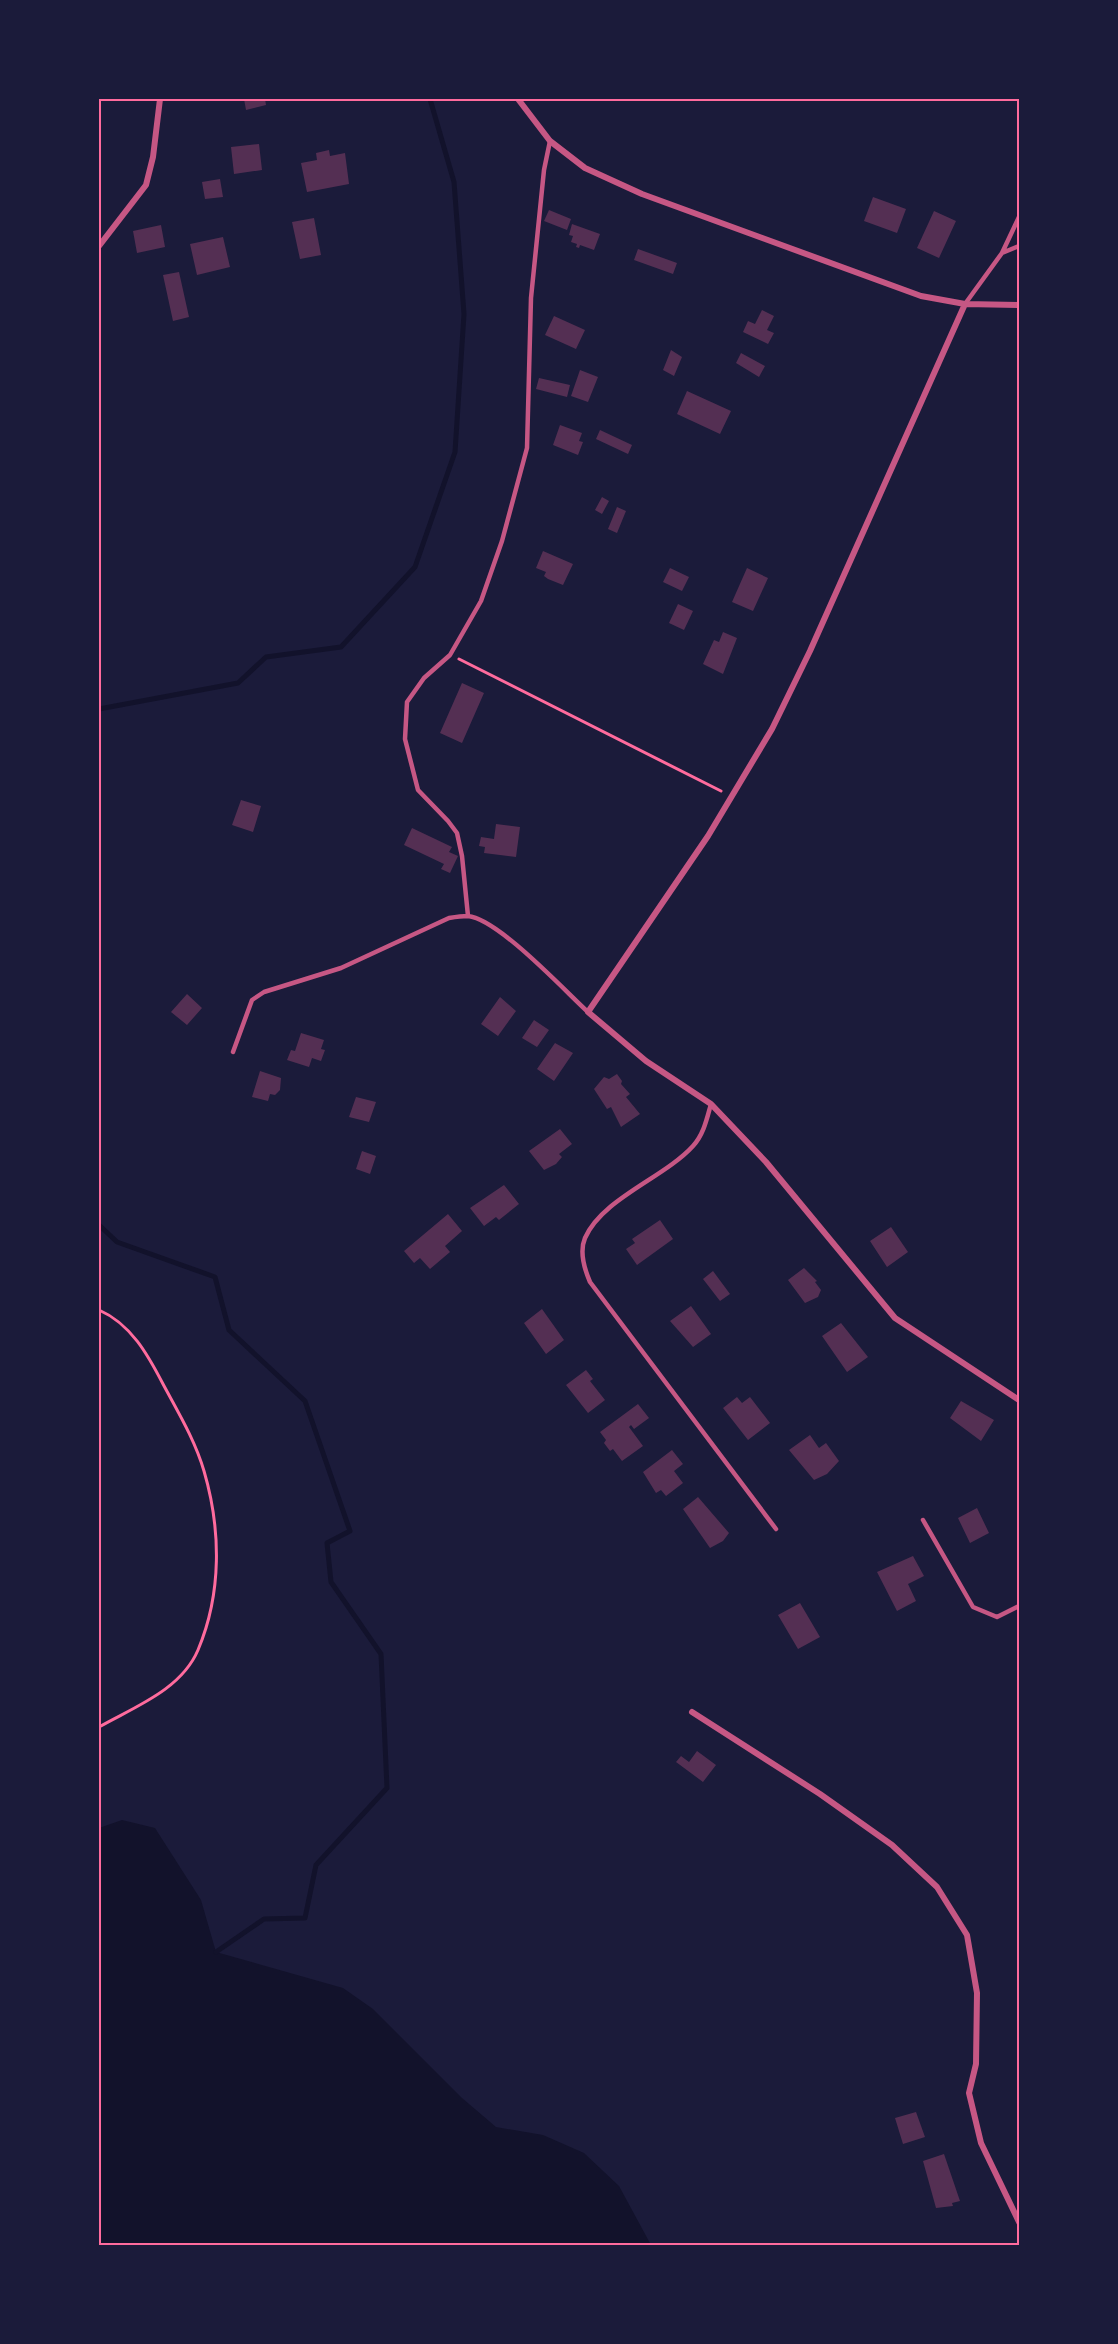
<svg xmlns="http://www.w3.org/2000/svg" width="1118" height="2344" viewBox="0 0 1118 2344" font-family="'Noto Serif',serif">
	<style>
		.water { fill: #12122b }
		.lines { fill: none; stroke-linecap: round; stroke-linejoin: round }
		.stream { stroke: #12122b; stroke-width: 5 }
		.building { fill: #542f53 }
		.path { stroke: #ff6b9d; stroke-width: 3 }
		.service { stroke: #c65784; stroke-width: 4.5 }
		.minor { stroke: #c65784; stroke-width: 6 }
		.neatline { fill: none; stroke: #ff6b9d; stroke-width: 2 }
	</style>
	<rect width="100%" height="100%" fill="#1b1b3a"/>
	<!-- water -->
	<path class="water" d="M122 1820 155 1828 201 1900 216 1952 343 1988 373 2009 462 2098 496 2127 543 2135 584 2153 619 2186 651 2245H99V1828Z"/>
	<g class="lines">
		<!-- stream -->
		<path class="stream" d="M99 709 238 683 266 657 341 647 415 567 455 452 464 314 454 182 430 99
			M99 1225 117 1242 215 1277 229 1330 305 1401 350 1531 327 1543 331 1582 381 1654 387 1788 316 1865 305 1918 264 1919 216 1952"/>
	</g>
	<!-- building -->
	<path class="building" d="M244 99H265L266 105 246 110Z
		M259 144 262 170 234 174 231 147Z
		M329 150 330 156 345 153 349 184 307 192 301 163 317 160 316 153Z
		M220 179 223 197 205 199 202 182Z
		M873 197 906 209 897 233 864 221Z
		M549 210 571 219 567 230 544 221Z
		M934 211 956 221 939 258 917 248Z
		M314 218 321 255 300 259 292 222Z
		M572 224 600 234 594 250 580 245 579 248 576 247 577 244 571 242 573 236 569 235Z
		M161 225 165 247 137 253 133 231Z
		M223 237 230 267 197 275 190 244Z
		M638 249 677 263 673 274 634 260Z
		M179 272 189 317 173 321 163 275Z
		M762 310 774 316 767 330 774 333 768 344 743 332 748 321 755 324Z
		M554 316 585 330 576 349 545 335Z
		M671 350 682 357 674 376 663 370Z
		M741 353 765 366 759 377 736 363Z
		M580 370 598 377 588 402 571 396Z
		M539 378 570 385 567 397 536 389Z
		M687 391 731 411 720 434 677 414Z
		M560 425 582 433 579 441 583 442 578 455 553 445Z
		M600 430 632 445 628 454 596 439Z
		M602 497 609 501 602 514 595 510Z
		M617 507 626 511 617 533 608 529Z
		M543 551 573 564 563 585 548 579 544 576 546 572 536 568Z
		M670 568 689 577 682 591 663 582Z
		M747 568 768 578 753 611 732 602Z
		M678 604 693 611 684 630 669 623Z
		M723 632 737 638 723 674 703 664 714 640 719 642Z
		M462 683 484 693 462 743 440 733Z
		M241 800 261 806 253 832 232 825Z
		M496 824 520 827 516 857 484 853 485 847 479 846 481 837 494 839Z
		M412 828 452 847 449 852 458 856 450 873 441 869 444 864 404 845Z
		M187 994 202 1008 187 1025 171 1012Z
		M500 997 516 1011 498 1036 481 1024Z
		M534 1020 549 1030 537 1047 522 1038Z
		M301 1033 324 1040 321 1049 325 1050 321 1061 312 1058 309 1067 287 1060 291 1050 295 1051Z
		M555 1043 573 1053 554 1081 537 1069Z
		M260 1071 281 1078 280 1090 275 1095 270 1094 268 1101 252 1097Z
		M617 1074 622 1081 621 1084 630 1094 626 1097 640 1114 621 1127 611 1107 607 1109 594 1089 604 1077 609 1079Z
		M356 1097 376 1102 369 1122 349 1117Z
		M560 1129 572 1144 559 1154 562 1157 556 1164 544 1170 529 1151Z
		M362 1151 376 1156 370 1174 356 1169Z
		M504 1185 519 1204 499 1220 496 1217 484 1226 470 1208Z
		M448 1214 462 1231 445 1246 450 1252 430 1269 420 1258 414 1263 404 1251Z
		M660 1220 673 1239 637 1265 626 1249 635 1243 632 1239Z
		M891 1227 908 1252 887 1267 870 1241Z
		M804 1268 817 1281 815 1282 821 1290 818 1297 805 1303 788 1280Z
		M713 1271 730 1294 720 1301 703 1279Z
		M691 1306 711 1334 693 1347 670 1321Z
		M542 1309 564 1340 546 1354 524 1323Z
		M841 1323 868 1357 847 1372 822 1336Z
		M586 1370 593 1379 590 1381 605 1400 588 1413 566 1385Z
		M737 1397 742 1403 750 1397 770 1423 748 1440 723 1408Z
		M961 1401 994 1420 981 1441 950 1418Z
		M638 1404 649 1418 634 1429 631 1425 629 1427 643 1446 622 1461 613 1449 610 1451 604 1443 606 1440 600 1432Z
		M810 1435 819 1448 826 1443 839 1461 827 1474 814 1480 789 1450Z
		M672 1450 683 1464 674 1471 683 1483 666 1496 661 1490 656 1493 643 1472Z
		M698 1497 729 1533 723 1541 710 1548 683 1509Z
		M977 1508 989 1533 970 1543 958 1518Z
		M913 1556 924 1576 908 1584 916 1601 897 1611 877 1572Z
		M800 1603 820 1637 798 1649 778 1615Z
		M697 1751 716 1765 703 1782 676 1762 681 1756 689 1762Z
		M916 2112 925 2137 903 2144 895 2118Z
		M944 2154 960 2201 952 2203 953 2206 936 2208 923 2161Z"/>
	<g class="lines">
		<!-- path -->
		<path class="path" d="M459 659 721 791
			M99 1310C131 1324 148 1355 163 1384 178 1412 195 1440 204 1471 221 1529 222 1593 198 1650 181 1690 134 1707 99 1727"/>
		<!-- service -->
		<path class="service" d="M1002 253 1019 217
			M965 304 1002 253 1019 246
			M468 916 462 856 457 833 448 821 418 790 405 739 407 702 424 678 450 655 481 601 502 541 527 448 531 298 544 170 550 141
			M233 1052 252 1000 264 992 341 968 449 918C455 917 462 916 468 916 498 919 563 989 588 1012
			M711 1104C707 1118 704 1134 693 1146 664 1178 603 1198 585 1238 579 1252 584 1268 590 1282L776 1529
			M923 1520 973 1607 997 1617 1019 1606"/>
		<!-- minor -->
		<path class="minor" d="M518 99 550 141 585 168 642 194 921 296 965 304 1019 305
			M99 246 146 185 153 157 160 99
			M965 304 810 651 772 729 708 836 588 1012 646 1061 711 1104 766 1162 895 1318 1019 1400
			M692 1712 820 1794 892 1845 937 1887 967 1935 977 1993 976 2064 969 2093 981 2143 1019 2222"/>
	</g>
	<!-- border -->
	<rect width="1118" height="2344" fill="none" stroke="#1b1b3a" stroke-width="201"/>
	<rect x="100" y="100" width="918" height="2144" class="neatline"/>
</svg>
